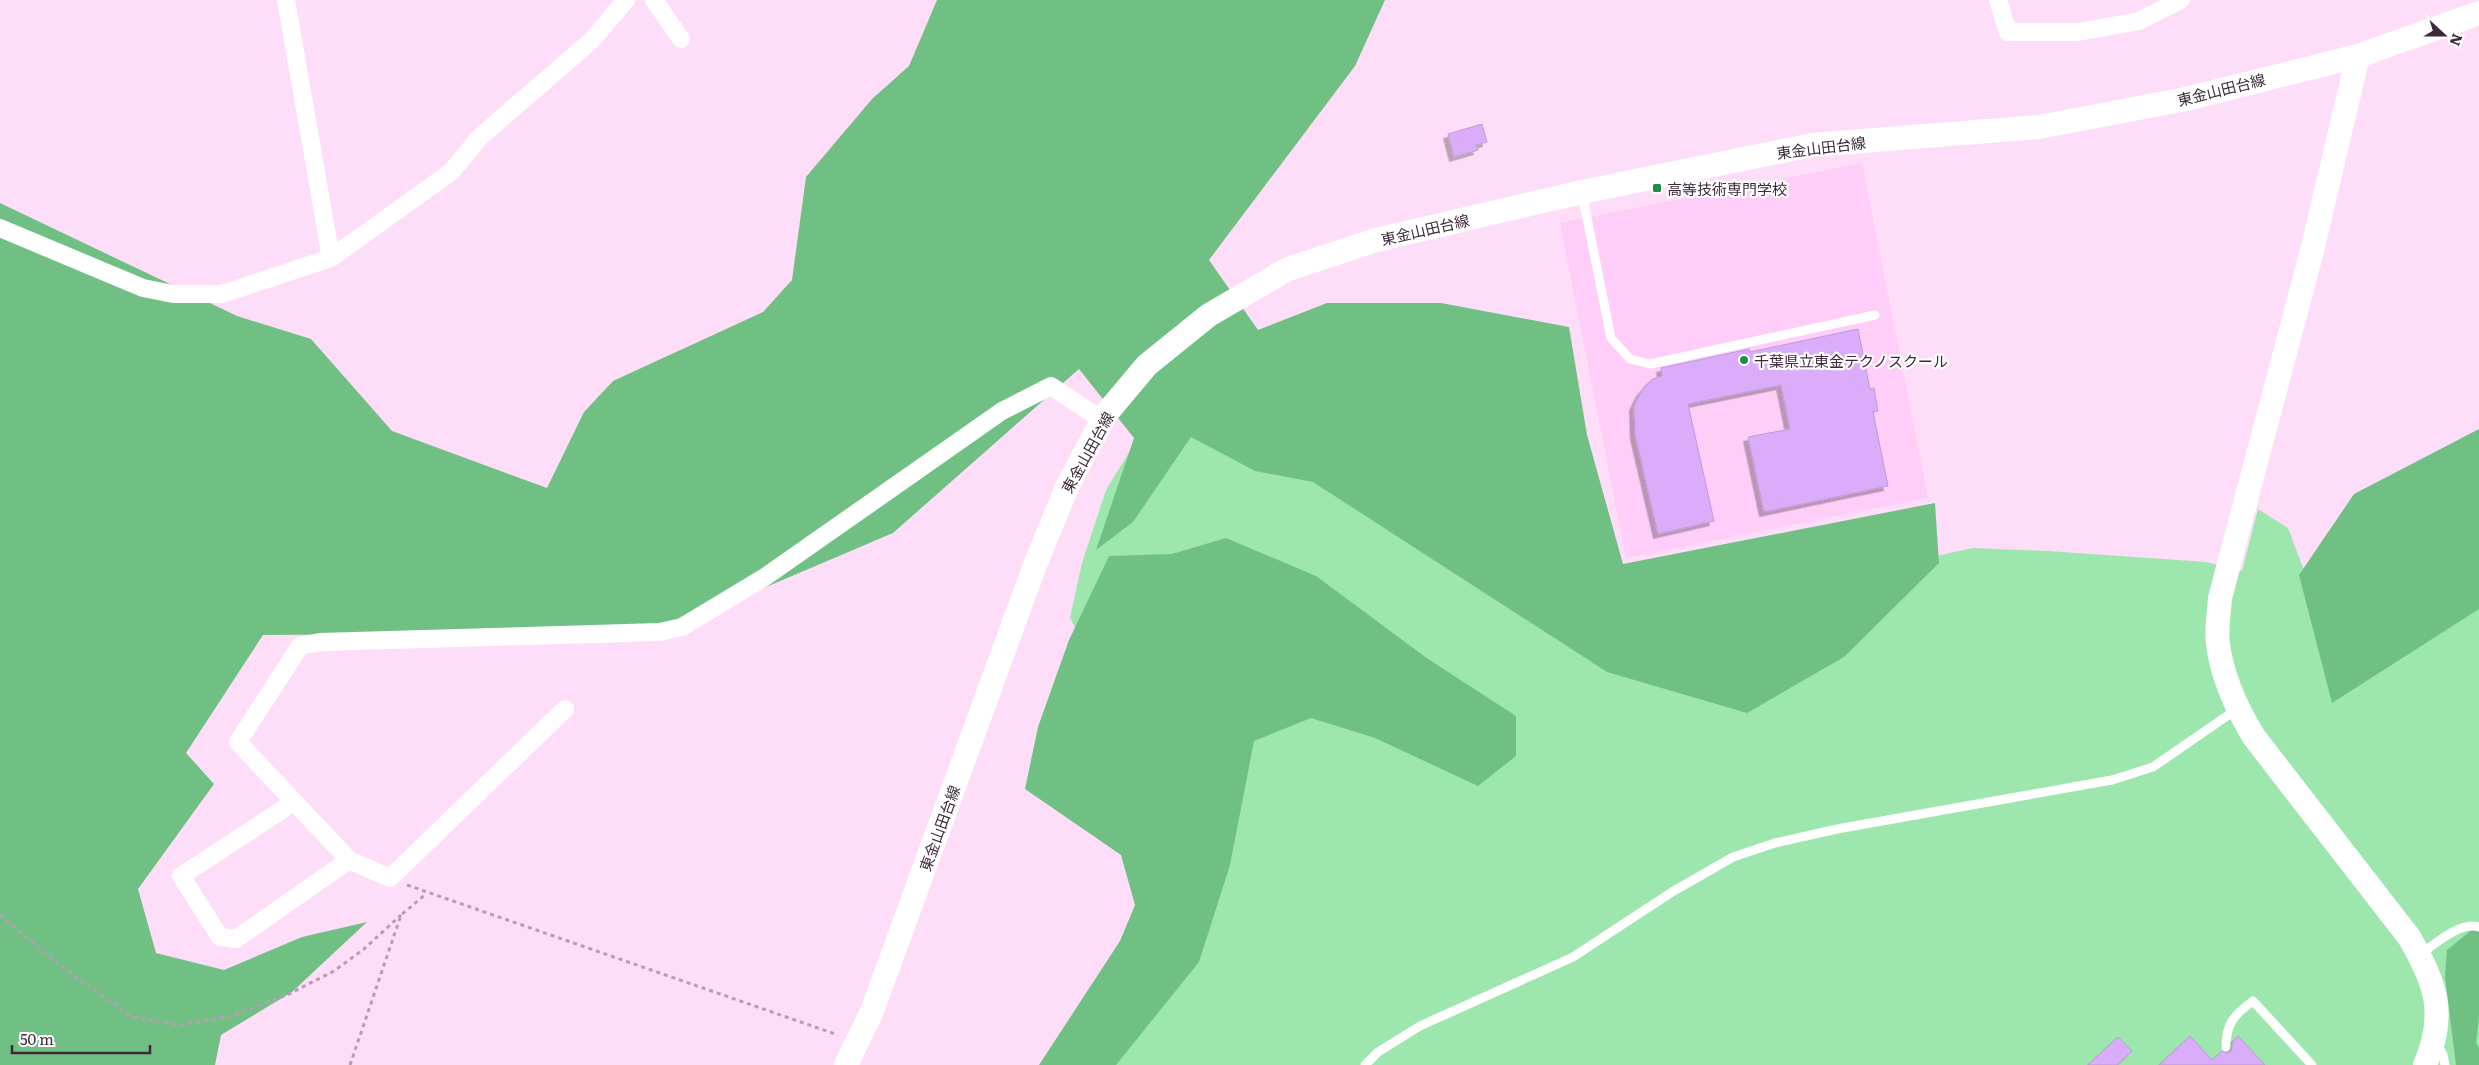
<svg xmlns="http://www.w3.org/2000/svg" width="2479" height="1065" viewBox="0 0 2479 1065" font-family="Literata,'Noto Sans JP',serif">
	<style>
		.built { fill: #fecdf8 }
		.green { fill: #9de6ad }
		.forest { fill: #70c084 }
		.building { fill: #daacfa; stroke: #bd9cd4; filter: url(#shadow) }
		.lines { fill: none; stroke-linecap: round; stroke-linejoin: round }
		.path { stroke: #b89cb4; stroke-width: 3; stroke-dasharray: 4 4; stroke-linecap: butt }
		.lane { stroke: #fff; stroke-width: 9 }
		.street { stroke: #fff; stroke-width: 18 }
		.secondary { stroke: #fff; stroke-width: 24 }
		.poi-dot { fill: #1e8e48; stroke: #fff; stroke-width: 2 }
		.labels { text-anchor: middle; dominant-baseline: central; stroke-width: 4.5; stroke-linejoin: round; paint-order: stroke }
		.street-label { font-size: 15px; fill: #3e293c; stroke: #fff }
		.poi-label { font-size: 15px; fill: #3e293c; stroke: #fff; text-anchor: start }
	</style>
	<defs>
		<filter id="shadow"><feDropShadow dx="-4.5" dy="4.5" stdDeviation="0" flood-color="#0004"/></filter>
	</defs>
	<rect width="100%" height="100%" fill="#feddf9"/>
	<!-- built -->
	<path class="built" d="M1862 163 1928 498 1626 558 1560 223Z"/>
	<!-- green -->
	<path class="green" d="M1147 423 1222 435 1358 501 1587 632 1973 548 2048 551 2206 562 2242 571 2258 509 2288 528 2326 629 2479 470V1065H1048L1142 904 1128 725 1070 618 1082 563 1106 490Z"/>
	<!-- forest -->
	<path class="forest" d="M937 0H1385L1355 66 1209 260 1258 330 1327 303H1441L1569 327 1587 435 1623 564 1935 503 1939 563 1844 657 1747 713 1607 672 1313 482 1255 471 1191 437 1133 522 1096 550 1134 438 1079 369 893 533 660 632 263 635 186 753 214 784 138 889 156 953 224 970 302 937 367 922 292 992 221 1035 215 1065H0V203L237 316 311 339 392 431 547 488 584 412 613 381 763 312 792 280 806 177 872 99 909 66Z
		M2479 429V609L2332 703 2299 575 2354 494Z
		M1226 538 1316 576 1428 659 1516 716V756L1478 786 1375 738 1311 718 1254 741 1230 865 1199 962 1116 1065H1039L1120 941 1135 905 1121 855 1025 789 1038 727 1069 640 1109 556 1172 554Z
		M2479 924V1016L2476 1043 2479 1048V1065H2456L2445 977 2447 950Z"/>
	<!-- building -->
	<path class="building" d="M1482 124 1487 142 1476 145 1478 150 1454 157 1448 134Z
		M1858 329 1870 389 1874 388 1878 411 1873 412 1888 486 1764 512 1748 437 1790 429 1781 385 1688 404 1714 521 1658 534 1635 435 1634 406 1641 392 1651 380 1662 376 1661 368 1749 349 1750 352Z
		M2190 1036 2212 1060 2222 1051 2226 1053 2231 1051 2233 1041 2238 1036 2265 1065H2159Z
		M2118 1037 2132 1051 2117 1065H2088Z"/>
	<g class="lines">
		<!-- path -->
		<path class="path" d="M407 885 838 1035
			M0 915 60 965 132 1017 180 1025 231 1016 287 995 334 971 364 949 401 915
			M350 1065 401 915 426 894"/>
		<!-- lane -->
		<path class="lane" d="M1582 193 1611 338 1630 359 1650 364 1875 315
			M2419 955C2434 945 2460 921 2479 927
			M2437 1044 2443 1055 2445 1065
			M2226 1047C2226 1023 2234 1015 2253 1001L2312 1065
			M1365 1065 1378 1052 1420 1026 1573 957 1672 892 1733 857 1775 843 1837 829 2112 780 2153 767 2237 709"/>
		<!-- street -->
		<path class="street" d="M286 0 331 258
			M654 0 681 39
			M1998 0 2008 32H2078L2139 21 2181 0
			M0 228 143 288 173 294H222L331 258 451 172 480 137 592 40 626 0
			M565 709 390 878 349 860 238 742 300 646 320 642 660 632 682 627 765 577 1002 411 1051 386 1102 420
			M294 802 181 876 220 937 236 939 349 860"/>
		<!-- secondary -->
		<path class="secondary" d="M2358 56 2312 251 2220 598C2219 613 2216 629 2218 644 2222 677 2237 709 2254 737L2409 937C2436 983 2447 1014 2425 1065
			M846 1065 872 1011 1035 565 1067 487 1105 415 1147 365 1209 315 1288 269 1376 240 1582 192 1812 145 2039 127 2186 99 2358 56 2479 13"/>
	</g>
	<!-- markers -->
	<g class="poi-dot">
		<rect x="1652" y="183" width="10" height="10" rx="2.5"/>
		<circle cx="1744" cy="360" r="5"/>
	</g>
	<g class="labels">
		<!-- street labels -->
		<g class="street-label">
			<text transform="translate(2221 89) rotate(-14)">東金山田台線</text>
			<text transform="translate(1821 147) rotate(-7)">東金山田台線</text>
			<text transform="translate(1425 229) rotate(-13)">東金山田台線</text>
			<text transform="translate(1087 452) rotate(-61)">東金山田台線</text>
			<text transform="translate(939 828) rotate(-70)">東金山田台線</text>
		</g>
		<!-- poi labels -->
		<g class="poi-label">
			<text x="1667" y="188">高等技術専門学校</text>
			<text x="1754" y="360">千葉県立東金テクノスクール</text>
		</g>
	</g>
	<!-- north arrow -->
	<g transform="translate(2444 35) rotate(111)" stroke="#ffffff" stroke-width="4" paint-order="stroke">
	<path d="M0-4L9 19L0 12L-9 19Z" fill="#3e293c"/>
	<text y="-8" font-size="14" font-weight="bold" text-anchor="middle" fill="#3e293c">N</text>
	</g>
	<!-- scale -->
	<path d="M12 1045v8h138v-8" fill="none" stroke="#3e293c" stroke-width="2.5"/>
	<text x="20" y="1045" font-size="15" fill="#3e293c" stroke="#ffffff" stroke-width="4" paint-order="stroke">50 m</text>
</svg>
